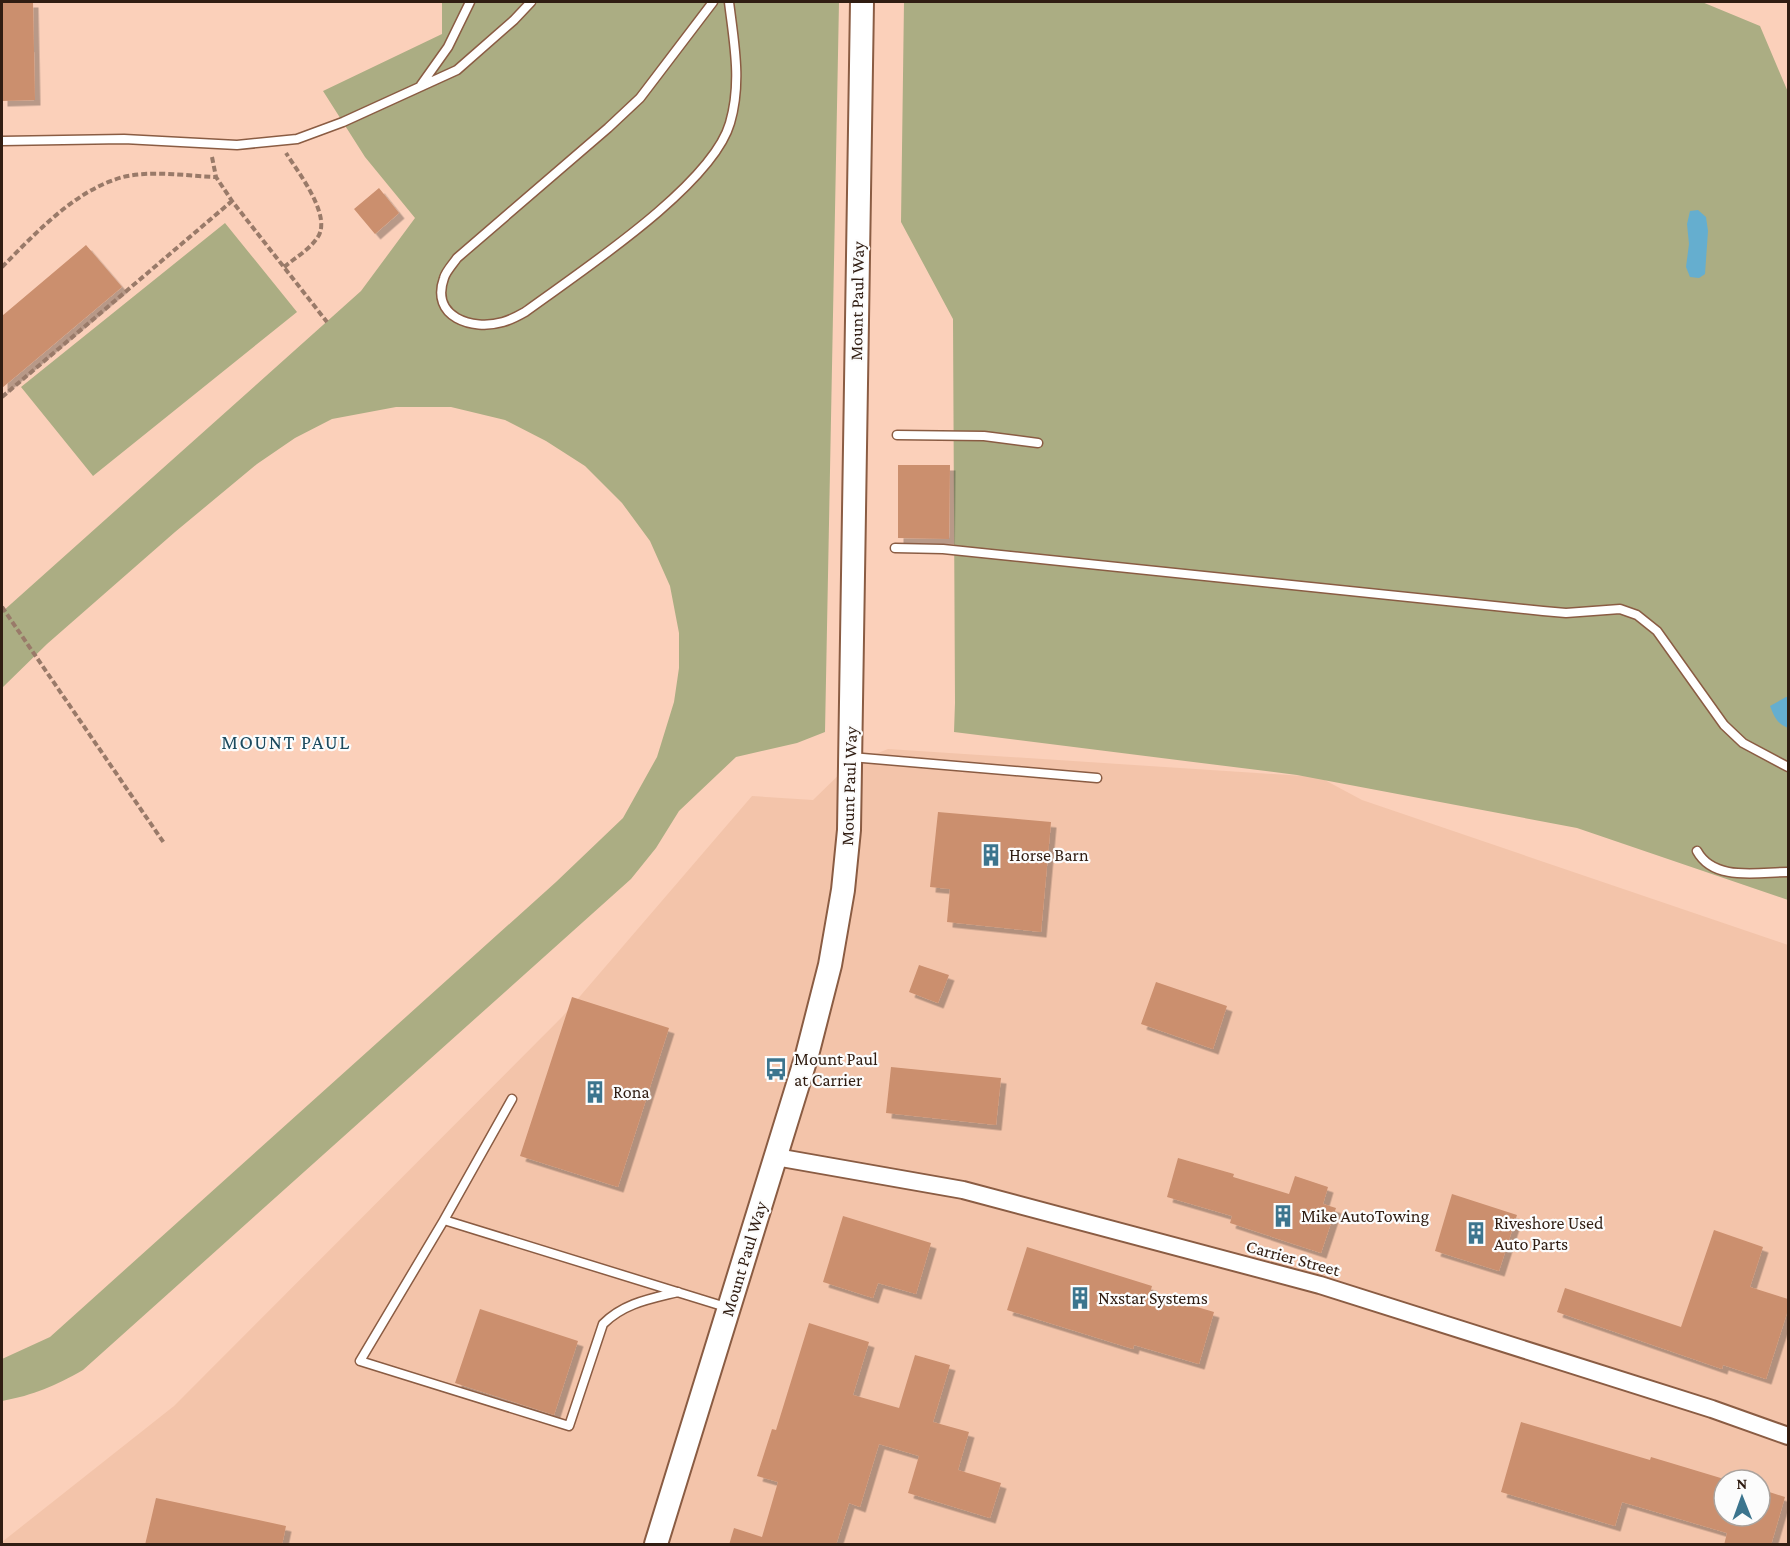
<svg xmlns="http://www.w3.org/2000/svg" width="1790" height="1546" viewBox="0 0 1790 1546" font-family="'Crimson Pro',serif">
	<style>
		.built { fill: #f3c4aa; fill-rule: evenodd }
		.green { fill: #abad83 }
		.water { fill: #65aecf }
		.building { fill: #cb8f6e; filter: url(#shadow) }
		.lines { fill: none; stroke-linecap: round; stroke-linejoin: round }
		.lane-casing { stroke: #8a5c43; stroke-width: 11 }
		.street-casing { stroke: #8a5c43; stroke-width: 20 }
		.secondary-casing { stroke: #8a5c43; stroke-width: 26 }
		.path { stroke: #997a69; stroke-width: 4; stroke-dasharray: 6 3; stroke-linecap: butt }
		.lane { stroke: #fff; stroke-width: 8 }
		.street { stroke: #fff; stroke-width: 16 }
		.secondary { stroke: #fff; stroke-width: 22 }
		.labels { text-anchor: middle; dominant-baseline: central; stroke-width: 4.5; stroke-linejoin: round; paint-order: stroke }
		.street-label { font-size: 18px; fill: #301d12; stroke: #fcfcfc }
		.poi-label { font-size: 18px; fill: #301d12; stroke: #fcfcfc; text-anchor: start }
		.neighbourhood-label { font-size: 20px; letter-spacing: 1.5px; fill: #1c4a5e; stroke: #fcfcfc }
	</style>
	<defs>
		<filter id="shadow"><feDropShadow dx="5.5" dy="5.5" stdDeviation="0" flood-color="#0004"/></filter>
	</defs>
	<rect width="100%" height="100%" fill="#fbd0ba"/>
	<!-- built -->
	<path class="built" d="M888 749 1319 777 1362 800 1788 945V1544H2V1542L174 1406 563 1016 752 796 813 800 850 764ZM1724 1480H1760V1516H1724Z"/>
	<!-- green -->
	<path class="green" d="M442 2H839L825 732 797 743 736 757 679 811 656 848 631 879 83 1370C55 1386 34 1395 2 1401V1359L50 1337 556 882 623 818 657 757 674 702 679 668V633L670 586 650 541 622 503 585 466 546 441 505 420 451 407H396L332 419 295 438 257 464 175 532 47 644 2 688V612L361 291 415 218 365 157 323 91 442 34Z
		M904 2H1702L1760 26 1788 92V900L1577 828 1297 775 954 732 955 703 953 319 901 222Z
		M225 223 297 312 93 476 21 387Z"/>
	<!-- water -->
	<path class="water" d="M1698 210 1706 217 1708 231 1705 274 1699 278 1690 277 1686 267 1689 244 1687 224 1690 211Z
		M1786 697H1788V728C1777 724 1774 716 1770 706Z"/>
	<!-- building -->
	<path class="building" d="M2 2H33L35 100 2 101Z
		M379 188 399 213 375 234 354 209Z
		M86 245 122 287 2 388V316Z
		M898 465H950L949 539 898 538Z
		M938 812 1051 822 1041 932 947 922 950 889 930 887Z
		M919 965 949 975 938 1003 909 992Z
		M1156 982 1227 1006 1213 1049 1141 1024Z
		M572 997 669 1028 618 1187 520 1156Z
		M891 1067 1001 1078 996 1125 886 1113Z
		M1178 1158 1234 1174 1233 1177 1289 1194 1295 1176 1328 1187 1323 1204 1336 1208 1321 1253 1230 1223 1232 1216 1167 1197Z
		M1452 1194 1517 1215 1499 1271 1435 1251Z
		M843 1216 931 1243 916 1294 878 1283 873 1298 823 1282Z
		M1714 1230 1763 1247 1750 1287 1788 1299V1310L1766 1379 1723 1365 1722 1369 1557 1312 1565 1288 1681 1327Z
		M1027 1247 1152 1286 1150 1293 1214 1312 1199 1364 1134 1345 1133 1349 1007 1310Z
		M480 1309 578 1341 554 1415 455 1383Z
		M809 1323 869 1342 853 1395 899 1408 915 1355 950 1365 933 1422 969 1432 958 1470 1001 1483 990 1518 908 1493 919 1456 879 1444 860 1507 849 1503 836 1545H729L734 1528 762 1537 778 1482 757 1476 772 1429 776 1430Z
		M1521 1422 1650 1460 1651 1457 1724 1479V1516H1760V1489L1785 1497 1771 1545H1724L1727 1533 1622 1502 1615 1526 1501 1492Z
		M156 1498 286 1526 282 1545H145Z"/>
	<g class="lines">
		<!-- lane casing -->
		<g class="lane-casing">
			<path id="lane" d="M713 2 640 98 608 128 457 258C453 264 446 271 444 278 430 317 472 331 503 322 510 320 518 316 525 312 578 273 712 186 730 123 742 82 734 43 729 2
				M421 85 448 47 470 2
				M2 141 124 139 237 145 297 139 343 122 457 70 514 20 531 2
				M897 435 984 436 1038 443
				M895 548 943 549 1543 611 1566 613 1620 609 1637 615 1657 631 1724 725 1743 743 1788 767
				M851 757 1097 778
				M1697 851C1714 882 1758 872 1788 872
				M512 1099 444 1220 729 1308
				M444 1220 360 1361 569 1426 603 1324C624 1303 650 1299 678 1292"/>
		</g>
		<!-- street casing -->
		<g class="street-casing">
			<path id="street" d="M776 1157 963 1190 1320 1285 1712 1409 1788 1436"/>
		</g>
		<!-- secondary casing -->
		<g class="secondary-casing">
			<path id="secondary" d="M656 1544 807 1055 830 965 843 890 849 830 862 2"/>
		</g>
		<!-- path -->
		<path class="path" d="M212 157 216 177 232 201 327 322
			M2 267C36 233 75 190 123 177 152 170 186 176 216 177
			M284 267C296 257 311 249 319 235 330 213 298 172 286 153
			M2 397 232 201
			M2 607 164 843"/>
		<!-- lane -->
		<use href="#lane" class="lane"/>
		<!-- street -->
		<use href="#street" class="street"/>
		<!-- secondary -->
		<use href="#secondary" class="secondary"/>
	</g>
	<!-- icons -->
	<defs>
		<g id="building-bare" transform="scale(1.8)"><path d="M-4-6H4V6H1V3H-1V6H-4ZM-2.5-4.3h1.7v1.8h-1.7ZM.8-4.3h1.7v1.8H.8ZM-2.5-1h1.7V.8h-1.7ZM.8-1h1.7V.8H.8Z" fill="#3c758e" stroke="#fcfcfc" stroke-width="2.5" paint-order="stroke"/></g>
		<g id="bus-bare" transform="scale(1.8)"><path d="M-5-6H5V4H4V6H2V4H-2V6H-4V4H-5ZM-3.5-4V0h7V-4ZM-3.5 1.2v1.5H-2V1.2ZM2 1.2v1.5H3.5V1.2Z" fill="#3c758e" stroke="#fcfcfc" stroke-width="2.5" paint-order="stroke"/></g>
	</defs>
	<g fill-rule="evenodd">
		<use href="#building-bare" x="991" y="855"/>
		<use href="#bus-bare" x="776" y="1069"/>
		<use href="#building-bare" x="595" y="1092"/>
		<use href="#building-bare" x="1283" y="1216"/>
		<use href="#building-bare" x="1476" y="1233"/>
		<use href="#building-bare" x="1080" y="1298"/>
	</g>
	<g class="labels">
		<!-- street labels -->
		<g class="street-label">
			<text transform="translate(857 301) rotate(-89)">Mount Paul Way</text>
			<text transform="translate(849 786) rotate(-88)">Mount Paul Way</text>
			<text transform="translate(1293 1258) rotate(15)">Carrier Street</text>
			<text transform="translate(744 1259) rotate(-73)">Mount Paul Way</text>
		</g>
		<!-- poi labels -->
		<g class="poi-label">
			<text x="1009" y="855">Horse Barn</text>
			<text x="794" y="1059">Mount Paul<tspan x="794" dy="21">at Carrier</tspan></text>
			<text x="613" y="1092">Rona</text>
			<text x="1301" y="1216">Mike AutoTowing</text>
			<text x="1494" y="1223">Riveshore Used<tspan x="1494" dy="21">Auto Parts</tspan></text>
			<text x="1098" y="1298">Nxstar Systems</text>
		</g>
		<!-- neighbourhood labels -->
		<g class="neighbourhood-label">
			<text x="286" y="742">MOUNT PAUL</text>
		</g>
	</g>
	<!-- border -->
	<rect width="1790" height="1546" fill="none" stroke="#301d12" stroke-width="6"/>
	<!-- north arrow -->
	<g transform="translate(1742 1498) rotate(359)"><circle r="28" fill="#fcfcfc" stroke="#aaa39e" stroke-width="1.5"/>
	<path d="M0-4.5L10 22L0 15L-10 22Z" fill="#3c758e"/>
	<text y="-9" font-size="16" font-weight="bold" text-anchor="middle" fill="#301d12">N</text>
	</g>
</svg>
